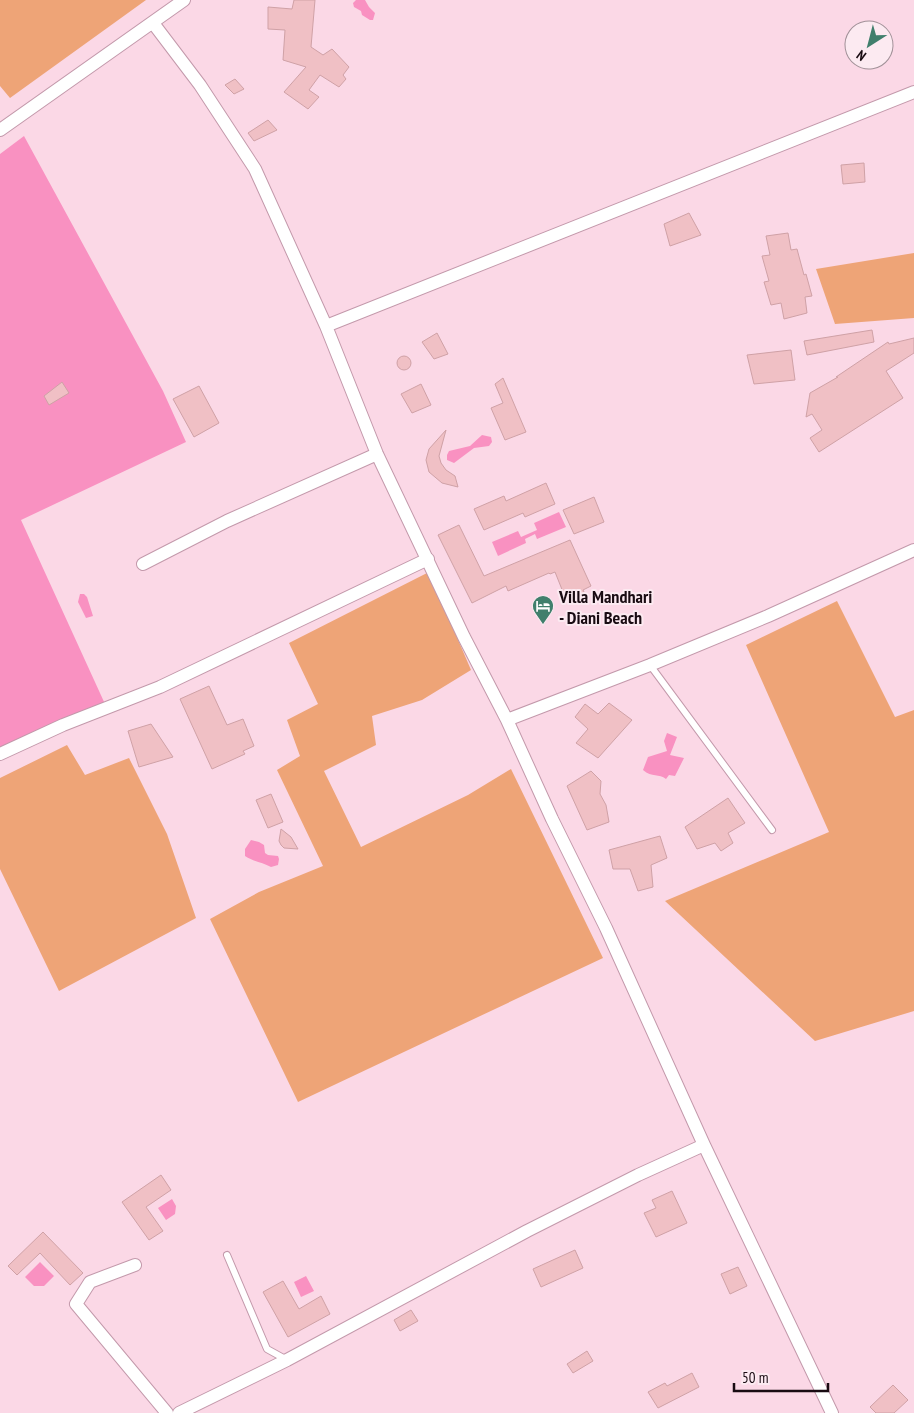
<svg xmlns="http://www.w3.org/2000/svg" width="914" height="1413" viewBox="0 0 914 1413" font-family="'PT Sans Narrow',sans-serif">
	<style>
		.green { fill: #eea477 }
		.water { fill: #f991c1 }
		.building { fill: #f0c0c5; stroke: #cfa1a6 }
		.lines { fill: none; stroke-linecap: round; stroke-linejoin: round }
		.lane-casing { stroke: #c399ab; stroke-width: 8 }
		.street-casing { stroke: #c399ab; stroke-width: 14 }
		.lane { stroke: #fff; stroke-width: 6 }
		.street { stroke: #fff; stroke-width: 12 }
		.labels { text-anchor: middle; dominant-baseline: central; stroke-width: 4; stroke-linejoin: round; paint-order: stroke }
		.poi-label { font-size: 18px; font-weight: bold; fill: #190b12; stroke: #fceaf1; text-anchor: start }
	</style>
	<rect width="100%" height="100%" fill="#fbd8e6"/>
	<!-- green -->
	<path class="green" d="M0 0H146L10 98 0 86Z
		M914 253V318L835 324 816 269Z
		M429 572 471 670 422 700 372 716 376 745 324 771 361 847 468 795 511 769 603 958 298 1102 210 919 259 892 323 866 277 770 300 756 287 720 318 704 289 643Z
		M837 601 895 717 914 710V1011L815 1041 665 901 829 832 746 645Z
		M67 745 85 775 129 758 167 834 196 918 59 991 0 869V778Z"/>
	<!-- water -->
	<path class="water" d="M356 0H365L369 7 375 13 373 20H370L362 15 361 11 354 7 353 3Z
		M24 136 163 391 186 442 21 520 105 704 0 750V154Z
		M482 435 491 437 492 442 489 446 474 448 454 463 447 460V455L449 451 470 446Z
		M559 512 566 527 537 539 535 534 525 539 526 543 498 556 492 542 518 531 521 537 537 530 534 523Z
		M80 594H84L87 597 93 616 86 618 78 602Z
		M667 733 677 737 670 755 684 758 675 776 669 775 666 779C659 773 652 778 643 770L648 757 667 751 664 741Z
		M251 840 259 842 264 845 265 853 268 855 278 856 279 859 278 865 271 867C262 862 254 862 245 856V849Z
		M172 1199 176 1206 175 1214 166 1220 158 1208Z
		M40 1262 54 1276 44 1286H34L25 1277Z
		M306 1276 314 1291 301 1297 294 1282Z"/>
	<!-- building -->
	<path class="building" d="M294 0H315L311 47 323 55 332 49 349 67 343 75 346 79 339 87 320 75 309 90 319 97 308 109 284 92 306 67 283 60 285 30 268 29V7L292 9Z
		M235 79 244 89 234 94 225 85Z
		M268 120 277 130 254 141 248 133Z
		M864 163 865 182 843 184 841 165Z
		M689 213 701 235 670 246 664 224Z
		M788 233 791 250 797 249 804 275 806 274 812 296 805 297 807 313 784 319 781 303 771 305 764 282 769 281 762 256 770 255 766 236Z
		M872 330 874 342 807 355 804 341Z
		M437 333 448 354 434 359 422 342Z
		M914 338V353L886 371 903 398 819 452 810 438 822 430 812 414 806 417 810 393 838 377H836L888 342 889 344Z
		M791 350 795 380 754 384 747 355Z
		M397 363a7 7 0 1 1 14 0a7 7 0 1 1-14 0Z
		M503 378 526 432 505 440 491 408 503 403 495 384Z
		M62 382 69 393 49 405 44 396Z
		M421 384 431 405 412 413 401 394Z
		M199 386 219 423 194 437 173 399Z
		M446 430 439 456 441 463 446 470 455 476 458 487 442 483 429 472 426 460 429 449Z
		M546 483 555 504 525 517 523 513 484 530 474 509 504 496 506 501Z
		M594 497 604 522 574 534 563 510Z
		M459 525 484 576 570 540 591 586 583 590 586 596 576 600 573 594 565 597 555 572 550 574 549 573 508 591 506 586 472 603 438 535Z
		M209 686 227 725 243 719 254 746 243 751 245 754 212 769 180 699Z
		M609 703 632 720 598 758 576 743 588 729 575 717 585 704 598 714Z
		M151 724 173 757 139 767 128 731Z
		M591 771 601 781 600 794 606 805 609 822 587 830 567 786Z
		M271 794 283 822 268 828 256 800Z
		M728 798 745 823 728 833 733 843 721 851 715 843 697 849 685 827Z
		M281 829 291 837 298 849 284 848 281 845 279 841Z
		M660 836 667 858 651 865 653 887 638 891 630 869H613L609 850Z
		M161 1175 171 1190 146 1207 163 1231 149 1240 122 1202Z
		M672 1191 687 1223 656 1237 644 1213 656 1208 652 1200Z
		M43 1232 83 1273 70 1285 40 1253 17 1275 8 1266Z
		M575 1250 583 1268 541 1287 533 1269Z
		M738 1267 747 1286 730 1294 721 1274Z
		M283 1281 299 1309 321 1296 330 1314 288 1337 263 1292Z
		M411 1310 418 1321 400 1331 394 1320Z
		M587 1351 593 1361 573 1373 567 1364Z
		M692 1373 699 1387 658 1408 648 1392 665 1383 667 1386Z
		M893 1385 908 1400 894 1413H876L870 1407Z"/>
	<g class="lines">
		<!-- lane casing -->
		<g class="lane-casing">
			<path id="lane" d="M650 665 772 830
				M227 1255 267 1349 287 1360"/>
		</g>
		<!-- street casing -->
		<g class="street-casing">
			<path id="street" d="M153 23 200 85 255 169 326 326 377 454 464 637 507 720 552 819 606 928 704 1145 832 1413
				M0 130 184 0
				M326 326 914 92
				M143 564 227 521 377 454
				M507 720 650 665 768 616 914 550
				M0 754 63 725 160 687 428 559
				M135 1265 90 1282 76 1304 167 1413
				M179 1413 287 1360 527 1231 638 1175 704 1145"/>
		</g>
		<!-- lane -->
		<use href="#lane" class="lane"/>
		<!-- street -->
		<use href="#street" class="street"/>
	</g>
	<!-- icons -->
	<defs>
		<g id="hotel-pin" transform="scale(1.125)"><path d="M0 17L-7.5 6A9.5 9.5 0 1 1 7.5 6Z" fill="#407f6c" stroke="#fceaf1"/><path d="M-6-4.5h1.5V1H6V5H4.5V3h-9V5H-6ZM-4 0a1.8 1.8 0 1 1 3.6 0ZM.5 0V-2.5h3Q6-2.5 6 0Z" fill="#fff"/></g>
	</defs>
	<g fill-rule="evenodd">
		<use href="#hotel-pin" x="543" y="606"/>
	</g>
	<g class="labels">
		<!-- poi labels -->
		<g class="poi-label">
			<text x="559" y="596">Villa Mandhari<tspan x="559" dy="21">- Diani Beach</tspan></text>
		</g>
	</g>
	<!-- north arrow -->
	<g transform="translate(869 45) rotate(216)"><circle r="24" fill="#fceaf1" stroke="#a19198"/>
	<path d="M0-4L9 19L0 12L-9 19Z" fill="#407f6c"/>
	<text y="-8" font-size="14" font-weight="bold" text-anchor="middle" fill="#190b12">N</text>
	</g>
	<!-- scale -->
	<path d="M734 1383v8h94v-8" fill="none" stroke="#190b12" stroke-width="2.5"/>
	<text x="742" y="1383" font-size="15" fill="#190b12" stroke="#fceaf1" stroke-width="4" paint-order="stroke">50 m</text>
</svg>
